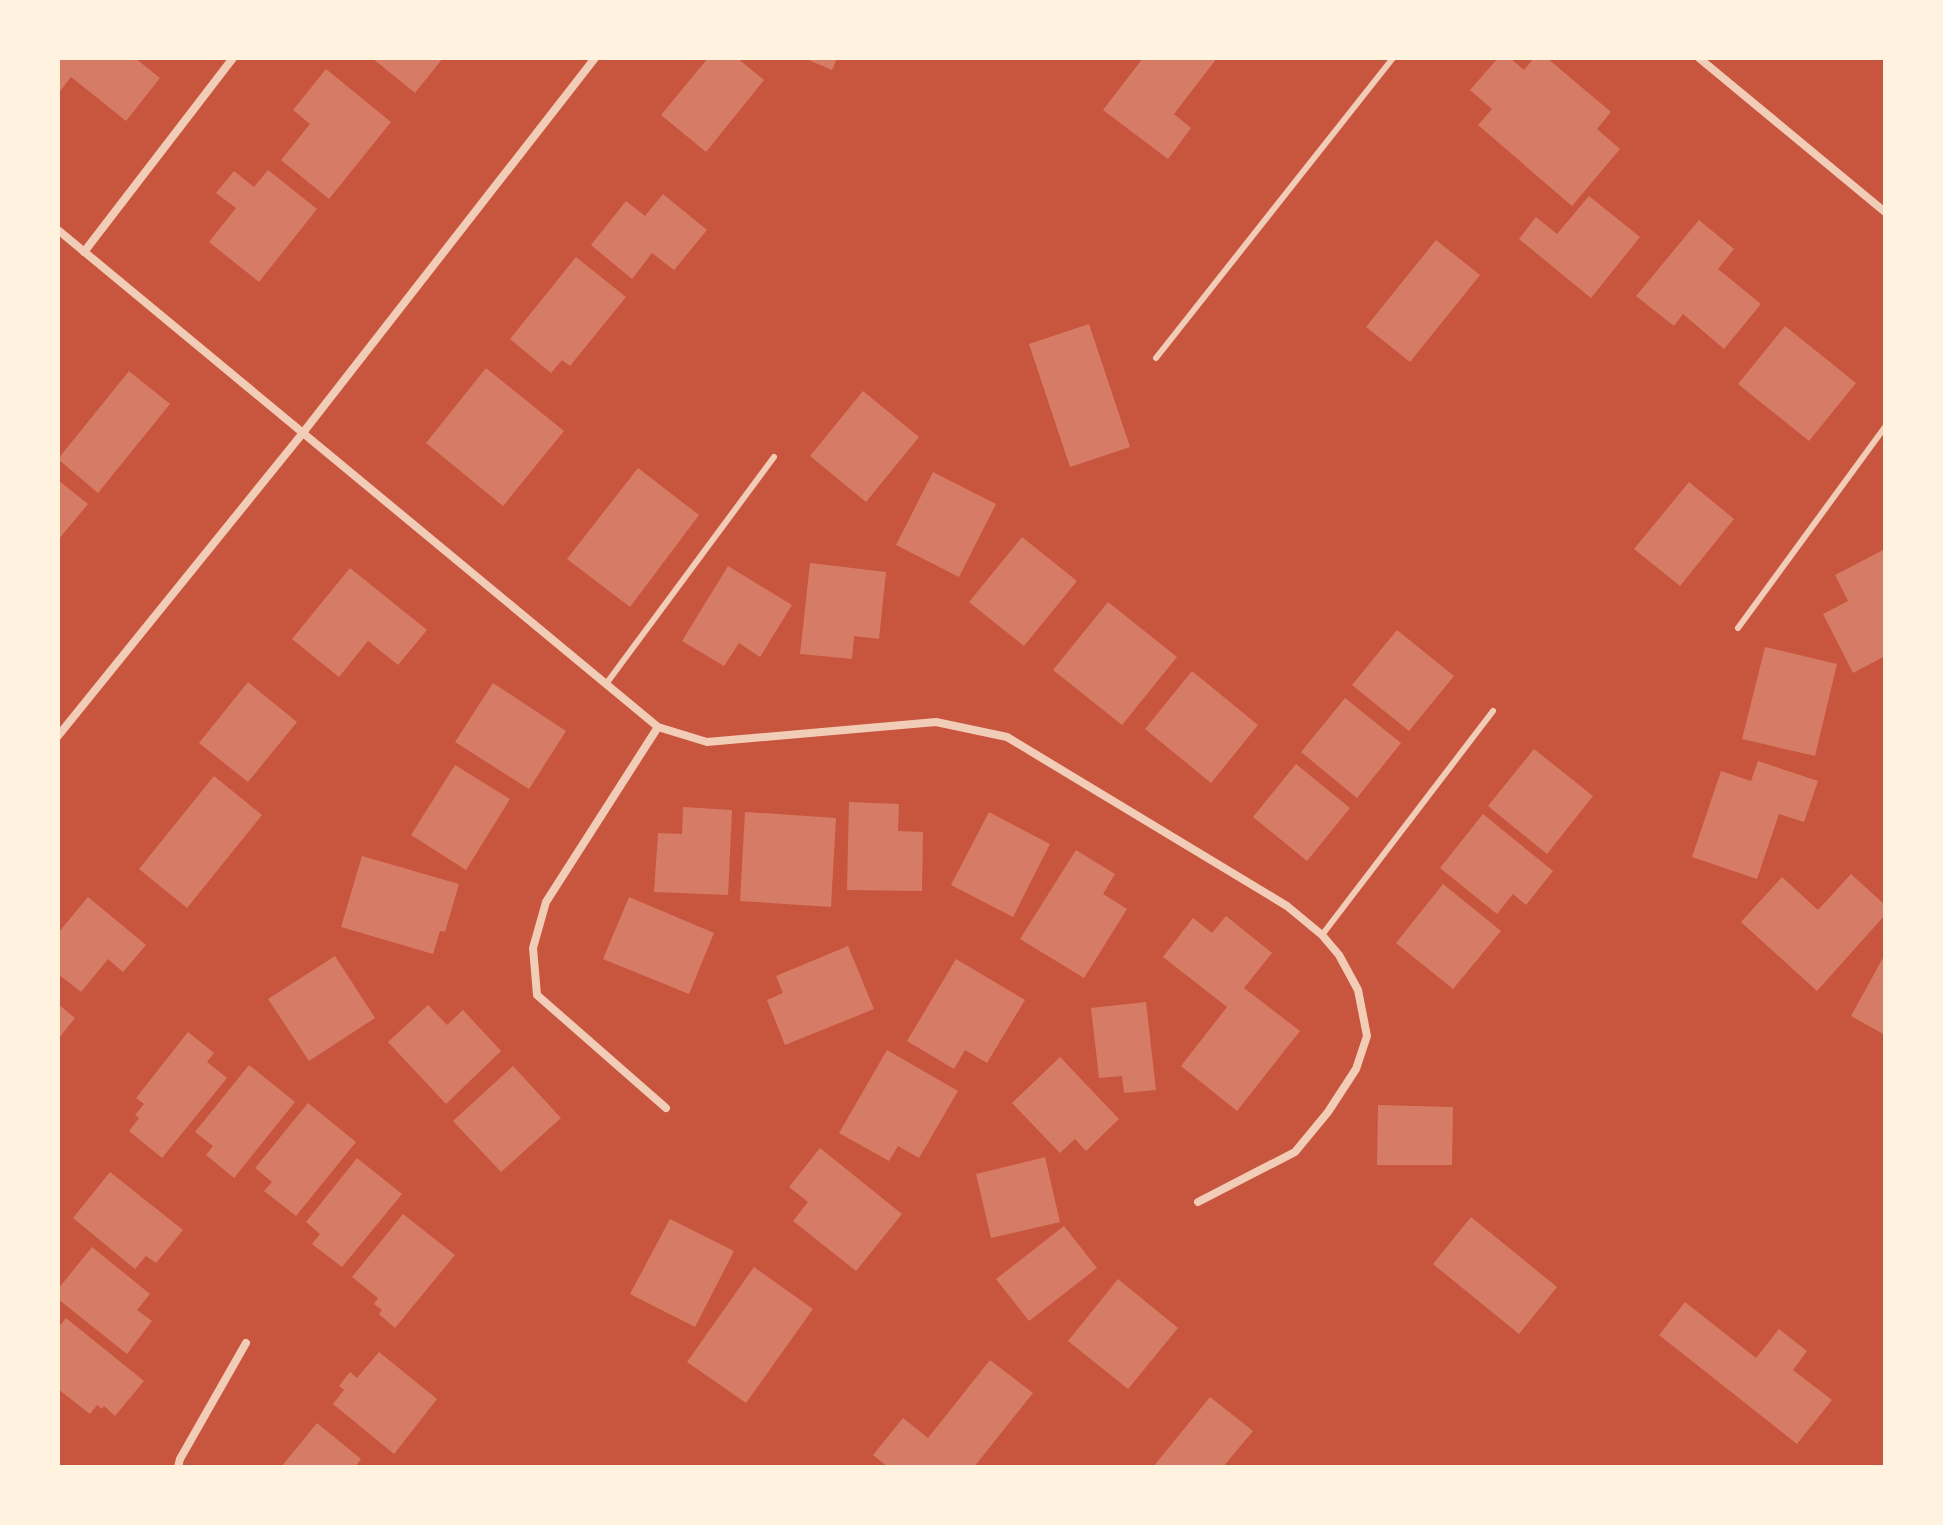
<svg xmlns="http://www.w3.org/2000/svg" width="1943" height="1525" viewBox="0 0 1943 1525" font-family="Ubuntu,sans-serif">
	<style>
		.building { fill: #d67c66 }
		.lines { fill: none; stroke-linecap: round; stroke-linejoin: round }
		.service { stroke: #f1ccb7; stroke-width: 6 }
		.minor { stroke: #f1ccb7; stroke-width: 8 }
	</style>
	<rect width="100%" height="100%" fill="#c8553d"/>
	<!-- building -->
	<path class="building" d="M58 58H135L160 78 126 121 71 77 58 94Z
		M372 58H443L415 93Z
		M708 58H737L764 80 706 152 661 115Z
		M804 58H837L832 70Z
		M1143 58H1217L1174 114 1191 128 1168 159 1103 110Z
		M1498 58H1510L1524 70 1534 58H1547L1611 112 1597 129 1620 149 1572 206 1478 125 1492 109 1470 90Z
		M326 69 391 122 329 199 281 160 310 124 293 110Z
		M268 170 317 209 259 282 209 242 236 208 216 193 234 171 254 187Z
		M663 194 707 230 674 270 652 253 632 279 591 245 626 201 645 216Z
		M1589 196 1640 237 1591 298 1519 239 1536 217 1557 234Z
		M1699 220 1734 249 1718 269 1761 304 1724 349 1683 314 1674 326 1636 296Z
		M1436 240 1480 275 1410 362 1366 327Z
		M576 257 626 297 570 366 562 360 551 373 510 339Z
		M1089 324 1130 447 1070 467 1029 344Z
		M1785 326 1856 383 1809 441 1738 384Z
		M486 368 564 431 503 506 426 443Z
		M129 371 170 404 98 493 58 459Z
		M863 391 919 437 866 502 810 456Z
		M638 468 699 515 630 607 567 559Z
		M933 472 996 504 959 577 896 545Z
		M58 480 88 504 58 540Z
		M1689 482 1734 519 1680 586 1634 549Z
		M1022 537 1077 581 1024 646 969 602Z
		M1885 549V656L1853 673 1823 614 1848 601 1835 575Z
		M810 563 886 572 879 639 854 636 852 659 800 654Z
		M728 566 792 605 760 657 739 643 724 666 682 641Z
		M350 568 427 630 398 665 368 641 339 677 292 639Z
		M1108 602 1177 657 1122 725 1053 670Z
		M1397 630 1454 676 1409 731 1352 685Z
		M1765 647 1837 664 1815 756 1742 739Z
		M1192 671 1258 725 1211 783 1145 729Z
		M248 682 297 722 248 782 199 743Z
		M493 683 566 731 529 789 455 742Z
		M1345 698 1401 743 1357 798 1301 752Z
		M1534 749 1593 796 1547 854 1488 806Z
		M1758 761 1818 781 1804 822 1779 814 1757 879 1692 857 1721 771 1751 781Z
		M1296 764 1350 808 1307 861 1253 817Z
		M455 765 510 799 466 870 411 835Z
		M214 776 262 815 187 908 139 869Z
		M849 802 899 804 898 831 923 832 922 891 847 890Z
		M683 807 732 810 728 895 654 892 658 833 682 834Z
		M745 812 836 818 831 907 740 901Z
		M989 812 1050 844 1013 917 951 885Z
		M1483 814 1553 871 1526 905 1513 894 1497 914 1440 868Z
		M1076 850 1115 874 1103 894 1127 909 1084 978 1020 939Z
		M362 856 459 884 445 932 440 931 433 954 341 927Z
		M1851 874 1885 905V915L1817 991 1741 922 1782 877 1818 910Z
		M1443 884 1501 931 1453 989 1396 943Z
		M88 897 146 945 123 972 108 959 81 992 58 974V933Z
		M629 897 714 933 689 994 603 959Z
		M1226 916 1272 953 1244 988 1300 1031 1237 1111 1181 1066 1227 1007 1163 957 1193 918 1212 933Z
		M848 946 874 1009 785 1045 767 1000 783 993 776 976Z
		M1885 954V1035L1851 1016Z
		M335 956 375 1018 309 1061 268 999Z
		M956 959 1025 1000 987 1063 965 1050 954 1069 907 1041Z
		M1146 1002 1156 1090 1124 1093 1122 1076 1099 1078 1091 1008Z
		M58 1004 75 1018 58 1039Z
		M428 1005 447 1025 463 1010 501 1051 446 1104 388 1042Z
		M188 1032 214 1053 207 1062 227 1078 162 1158 129 1131 139 1118 135 1115 144 1104 136 1098Z
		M887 1050 958 1091 919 1158 898 1146 889 1161 839 1133Z
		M1060 1057 1119 1119 1086 1151 1075 1139 1060 1153 1012 1103Z
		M249 1065 295 1102 234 1178 206 1155 213 1146 195 1132Z
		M513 1066 561 1118 501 1172 453 1121Z
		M308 1103 356 1142 296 1216 264 1191 272 1182 255 1168Z
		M1378 1105 1453 1107 1452 1165H1377Z
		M820 1148 902 1214 856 1271 793 1221 808 1202 789 1187Z
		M1045 1157 1060 1222 991 1238 976 1174Z
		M357 1158 402 1194 342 1267 312 1244 320 1234 306 1222Z
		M110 1172 183 1230 156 1263 146 1256 135 1269 73 1218Z
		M403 1214 455 1255 395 1328 379 1314 382 1310 374 1304 378 1298 352 1277Z
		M1471 1217 1557 1287 1519 1334 1433 1264Z
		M670 1219 734 1251 695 1327 630 1294Z
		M1064 1226 1097 1268 1029 1321 996 1279Z
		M92 1247 150 1294 137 1310 152 1321 127 1354 58 1299V1289Z
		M754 1267 813 1309 746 1403 687 1362Z
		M1118 1279 1178 1328 1128 1389 1068 1341Z
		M1685 1302 1756 1358 1779 1329 1807 1351 1793 1370 1832 1400 1797 1444 1659 1335Z
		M66 1318 144 1381 115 1416 104 1406 102 1409 97 1405 90 1414 58 1389V1328Z
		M379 1352 437 1399 394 1454 333 1404 344 1390 339 1386 350 1372 357 1378Z
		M990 1360 1033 1393 974 1467H888L873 1455 903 1418 928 1438Z
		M1210 1397 1253 1431 1223 1467H1153Z
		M317 1423 361 1459 355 1467H281Z"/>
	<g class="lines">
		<!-- service -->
		<path class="service" d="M1156 358 1393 58
			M1738 628 1885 427
			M606 684 774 457
			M1322 935 1493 711"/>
		<!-- minor -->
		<path class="minor" d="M1699 58 1885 212
			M58 230 658 727 707 742 936 722 1007 737 1287 906 1322 935 1339 955 1358 990 1367 1036 1356 1069 1328 1112 1295 1152 1198 1202
			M84 252 233 58
			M658 727 546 902 533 948 537 995 666 1108
			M58 736 302 434 595 58
			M178 1467 180 1459 246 1343"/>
	</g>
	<!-- border -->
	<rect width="1943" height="1525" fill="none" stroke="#fff3e0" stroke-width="120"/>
</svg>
